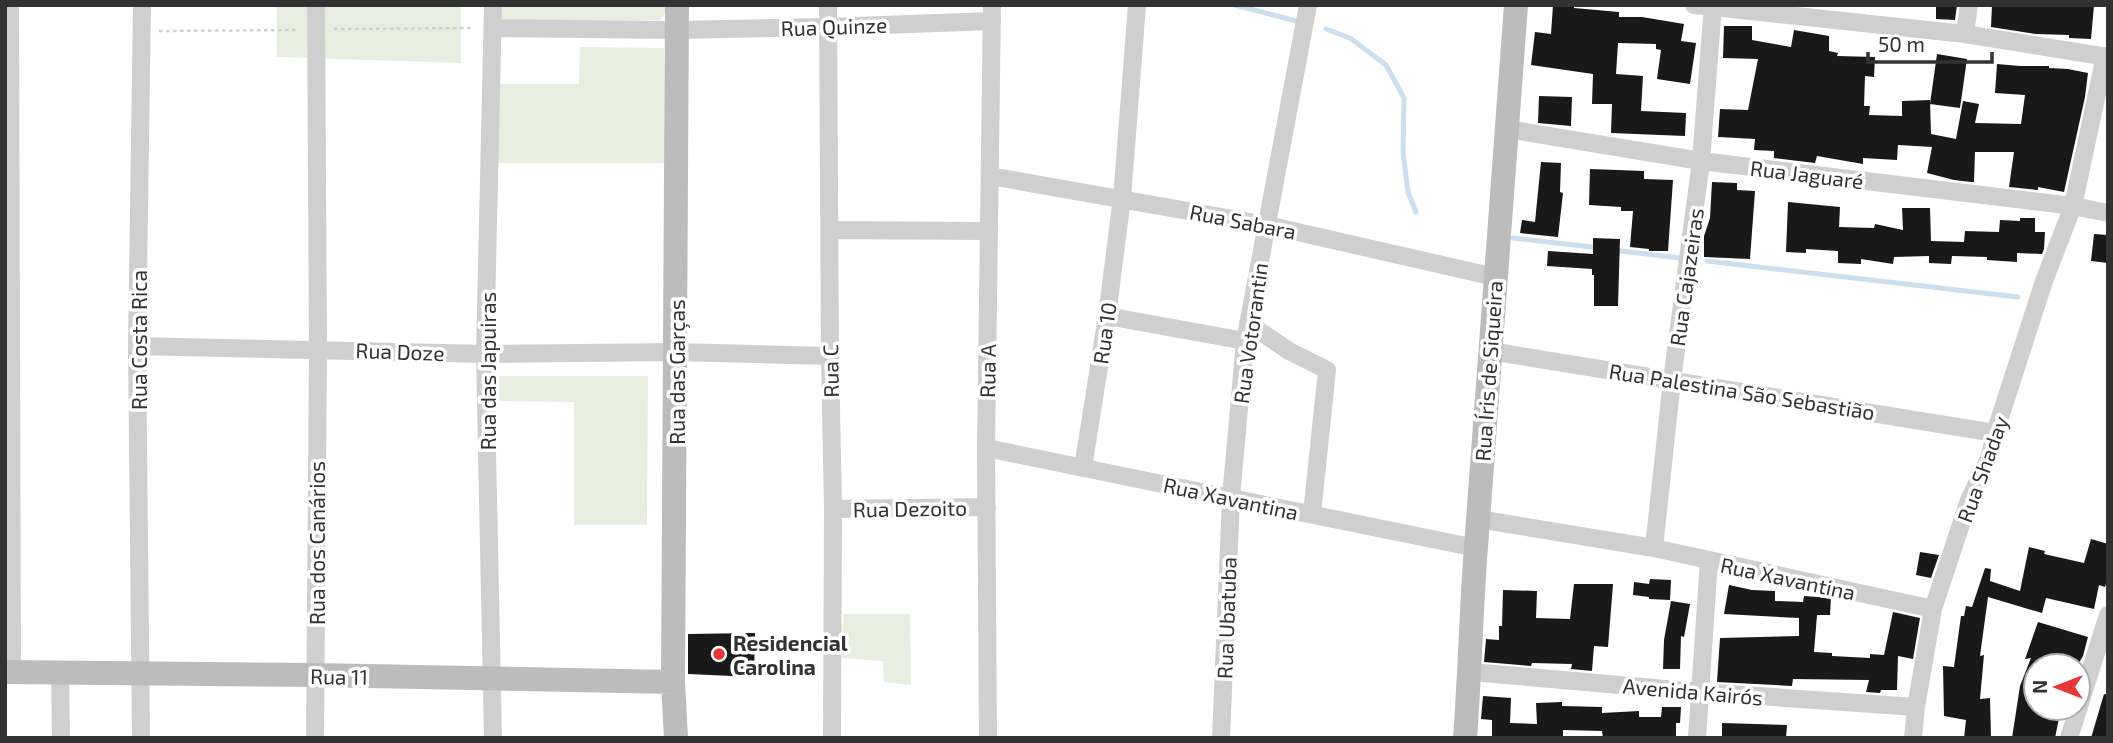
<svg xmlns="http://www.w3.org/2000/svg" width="2113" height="743" viewBox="0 0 2113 743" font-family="'Exo 2',sans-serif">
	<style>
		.green { fill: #e7eee0 }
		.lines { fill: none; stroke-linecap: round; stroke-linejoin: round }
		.stream { stroke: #cddeed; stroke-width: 5 }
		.building { fill: #191919 }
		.path { stroke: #cfcfcf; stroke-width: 2.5; stroke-dasharray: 3.5 3.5; stroke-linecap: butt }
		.street { stroke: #cfcfcf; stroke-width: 18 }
		.secondary { stroke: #bcbcbc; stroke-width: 24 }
		.poi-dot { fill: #e63637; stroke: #fff; stroke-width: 2.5 }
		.labels { text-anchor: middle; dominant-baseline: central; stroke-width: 7; stroke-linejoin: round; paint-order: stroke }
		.street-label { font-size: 21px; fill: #323232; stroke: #fff }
		.poi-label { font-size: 21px; font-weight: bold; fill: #323232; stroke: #fff; text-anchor: start }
	</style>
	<rect width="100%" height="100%" fill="#fff"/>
	<!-- green -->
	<path class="green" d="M277 5H461V63L277 57Z
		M497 5H666V12L660 20H505L499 17Z
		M580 47 664 48V163H497L498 84H579Z
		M497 376H648L647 525H574V402L497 401Z
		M843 614H910L911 685 884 682 883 661 842 658Z"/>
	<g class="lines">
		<!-- stream -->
		<path class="stream" d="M1235 5 1300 22
			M1326 29 1350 38 1386 65 1404 98 1403 153 1408 192 1416 212
			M1513 238 1600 248
			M1613 250 1680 258
			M1707 261 2018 297"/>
	</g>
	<!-- building -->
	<path class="building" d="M1553 5H1574V8L1619 12V17H1642L1684 24 1681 41 1696 43 1690 84 1657 79 1661 50 1656 49V44L1618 43 1616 74 1643 76 1641 111 1686 113 1685 136 1611 133 1612 104H1592L1593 74 1531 65 1535 32 1551 34Z
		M1936 5H1957L1955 20 1936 19Z
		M1992 5H2094L2091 39 2069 38V35L2036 34 1991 27Z
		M1724 26H1752V40L1791 47 1794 30 1829 36V51L1838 53 1837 56 1875 57 1874 77 1865 76 1864 106H1870L1869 115 1902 116V101L1930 100 1931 134 1956 139 1963 101 1979 104 1975 123 2021 124 2025 95 1995 93 1997 64 2020 66H2049V68L2068 69 2088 73 2085 97 2064 192 2038 187V190L2009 187 2014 152H1975L1974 182H1971L1954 180 1927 173 1932 147 1898 145 1897 160 1863 158V164L1817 156 1815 163 1774 158V151L1754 150 1755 139 1718 137 1720 109 1748 110 1758 59 1723 58Z
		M1937 54 1967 59 1960 108 1930 104Z
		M1539 96 1572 97 1571 126 1538 123Z
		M1541 162 1561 163 1560 192 1563 193 1558 237 1520 233 1522 220 1535 222Z
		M1590 169 1644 171V179L1673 180 1668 251H1649V249L1630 247 1633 211H1621V207L1589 205Z
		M1712 182 1737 183V190L1755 191 1750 259 1704 257V236L1710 218Z
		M1788 202 1840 207 1839 227 1874 228 1875 224 1903 230 1902 208H1930L1931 241 1964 242 1965 231 1999 232 2000 220 2020 221V218H2035V232H2045L2044 249 2042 254 2017 253V262L1987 260V257L1952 256 1951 264 1929 263V256L1894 257 1893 264 1861 259V264L1838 263V251L1806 249V253L1786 252Z
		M2094 234 2108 235V263L2091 261Z
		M1593 238 1620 239 1618 306H1594V275H1592V269L1547 266 1548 251 1593 254Z
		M2091 539 2108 544V577L2105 587 2099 585 2094 609 2046 598 2042 613 1988 597 1980 656 1984 655 1980 699 1990 698 1991 737 1964 738 1966 720 1944 716 1943 666 1954 667 1961 616H1964L1966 606 1972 607 1985 568 1991 569 1990 581 2020 591 2029 547 2045 551 2044 554 2084 563Z
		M1920 552 1939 555 1931 578 1916 575Z
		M1650 579 1671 580 1670 600 1649 599V597L1633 595 1634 582 1649 584Z
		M1574 584H1613L1608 647 1594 646 1592 671 1571 669 1572 664 1532 663 1531 666 1484 662 1486 639 1499 640V626H1502L1503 590 1537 591 1536 618 1570 619Z
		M1729 585 1752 590 1775 591V601L1803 602 1804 596 1831 598 1830 615H1817L1814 652 1832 653V656L1870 658V654L1884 655 1893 612 1920 618 1913 659 1898 656 1897 690H1881L1880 693 1866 692 1869 680 1793 679 1792 686 1717 682 1720 638 1799 636V618L1724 614Z
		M1671 601 1690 604 1684 637 1681 636 1680 669H1663L1664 640Z
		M2038 622 2088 637 2083 656 2077 666H2036V708H2061L2055 738H2012L2020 686 2031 658 2025 659Z
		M755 633 754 677 688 674V634Z
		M2104 694 2108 695V738H2091Z
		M1483 696 1511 698 1510 723 1537 724 1536 703 1562 702V706L1602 707V713L1639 711V717H1661L1662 707H1681L1680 723H1676V738H1603L1602 731 1563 730V738H1492V720L1481 719Z
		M1722 723 1787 725 1786 738H1722Z"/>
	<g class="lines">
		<!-- path -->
		<path class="path" d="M334 29 474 28
			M159 31 299 30"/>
		<!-- street -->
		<path class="street" d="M10 5 12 672
			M828 5 830 356 833 509 832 738
			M1694 5 1965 34 2108 57
			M493 28 677 30 827 27 992 21
			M1965 34 1969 5
			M1507 129 1701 161 2073 206 2108 213
			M990 176 1267 225 1495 277
			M829 230 989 231
			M1107 316 1245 341
			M1248 323 1289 351 1327 370 1312 514
			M137 346 485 354 676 352 830 356
			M1490 351 1995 433
			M986 448 1476 548
			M1083 468 1107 316 1122 198 1137 5
			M833 509 987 507
			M1478 519 1654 548 1933 609
			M1654 548 1672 380 1701 161 1713 5
			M60 672 61 738
			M1471 672 1700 692 1916 707
			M141 738 137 346 142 5
			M315 738 318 349 316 5
			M493 738 485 354 493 5
			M988 738 986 448 992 5
			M1221 738 1231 498 1245 341 1308 5
			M1697 738 1709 560
			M1913 738 1916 707 1933 609 1969 500 1990 456 1995 433 2044 281 2073 206 2105 56
			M2069 738 2108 615"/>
		<!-- secondary -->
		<path class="secondary" d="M5 672 315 675 673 682
			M676 738 673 682 677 5
			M1465 738C1470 674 1471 610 1476 547 1489 366 1503 186 1516 5"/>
	</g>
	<!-- markers -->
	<circle class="poi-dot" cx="719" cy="654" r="7"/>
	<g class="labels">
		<!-- street labels -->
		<g class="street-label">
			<text transform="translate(834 26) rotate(-2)">Rua Quinze</text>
			<text transform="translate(1807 174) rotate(7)">Rua Jaguaré</text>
			<text transform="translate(1243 221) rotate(11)">Rua Sabara</text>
			<text transform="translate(1686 277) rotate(-82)">Rua Cajazeiras</text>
			<text transform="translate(1104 333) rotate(-82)">Rua 10</text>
			<text transform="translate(1250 333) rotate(-82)">Rua Votorantin</text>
			<text transform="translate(138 340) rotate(-90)">Rua Costa Rica</text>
			<text transform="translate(400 351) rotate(2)">Rua Doze</text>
			<text transform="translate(487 371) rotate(-90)">Rua das Japuiras</text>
			<text transform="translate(830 371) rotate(-91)">Rua C</text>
			<text transform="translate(987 371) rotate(-89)">Rua A</text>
			<text transform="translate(1488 371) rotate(-86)">Rua Íris de Siqueira</text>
			<text transform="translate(676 372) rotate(-90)">Rua das Garças</text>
			<text transform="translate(1742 391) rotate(9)">Rua Palestina São Sebastião</text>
			<text transform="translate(1982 469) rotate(-70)">Rua Shaday</text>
			<text transform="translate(1231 498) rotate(12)">Rua Xavantina</text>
			<text transform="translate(910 508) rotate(-1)">Rua Dezoito</text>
			<text transform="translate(316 543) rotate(-90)">Rua dos Canários</text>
			<text transform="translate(1788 578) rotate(12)">Rua Xavantina</text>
			<text transform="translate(1226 618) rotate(-88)">Rua Ubatuba</text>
			<text transform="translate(339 676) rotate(1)">Rua 11</text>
			<text transform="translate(1693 691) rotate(5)">Avenida Kairós</text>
		</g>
		<!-- poi labels -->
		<g class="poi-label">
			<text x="733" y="642">Residencial<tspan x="733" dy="24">Carolina</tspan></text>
		</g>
	</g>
	<!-- border -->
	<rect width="2113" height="743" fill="none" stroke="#323232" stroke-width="14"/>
	<!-- north arrow -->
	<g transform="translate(2057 687) rotate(270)"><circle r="33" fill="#ffffff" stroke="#adadad" stroke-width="2"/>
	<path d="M0-5L12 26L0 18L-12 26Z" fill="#e63637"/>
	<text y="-10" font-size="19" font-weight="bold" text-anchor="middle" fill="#323232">N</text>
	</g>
	<!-- scale -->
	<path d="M1868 52v10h124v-10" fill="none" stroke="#323232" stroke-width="3.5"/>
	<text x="1878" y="52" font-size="21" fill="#323232" stroke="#ffffff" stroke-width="5" paint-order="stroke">50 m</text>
</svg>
